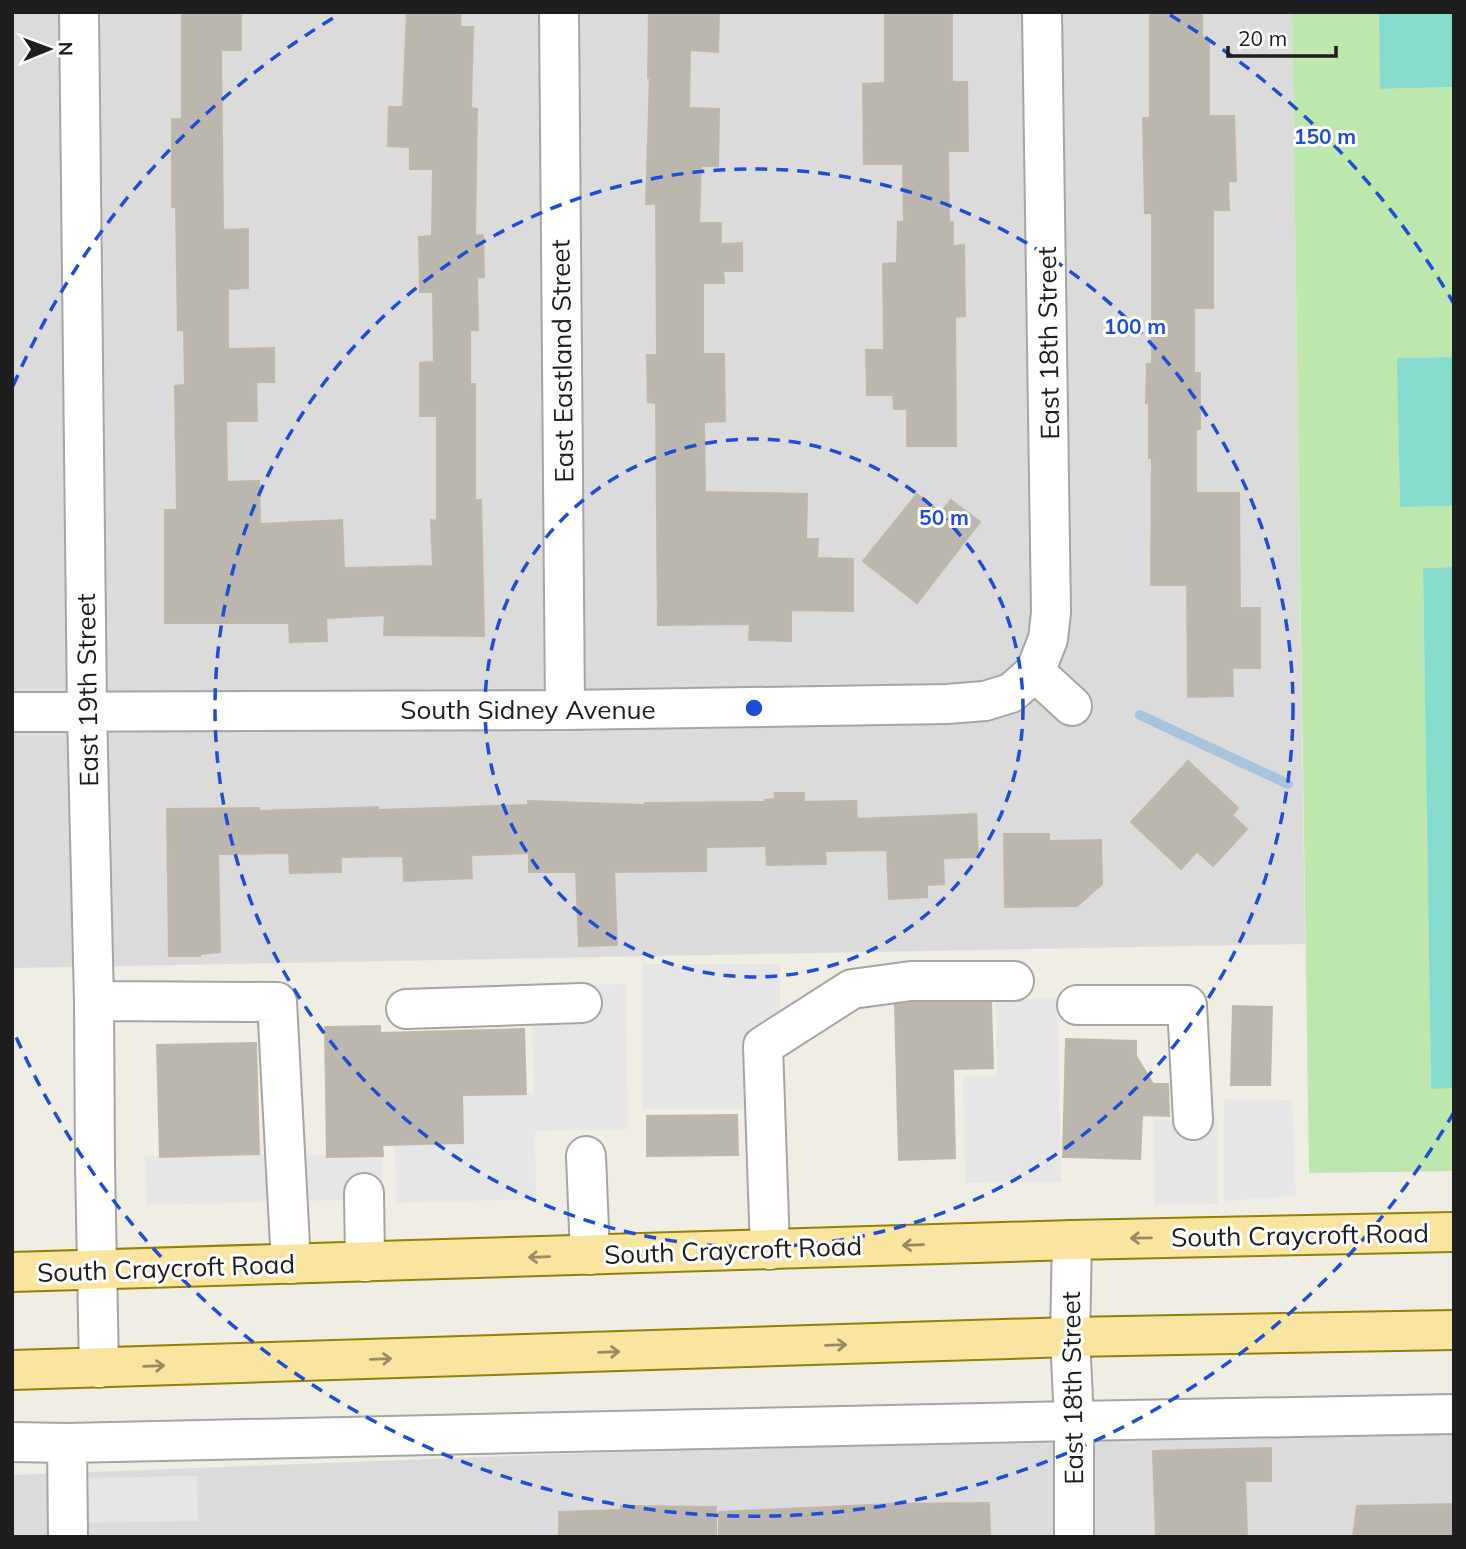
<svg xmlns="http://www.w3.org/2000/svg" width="1466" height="1549" viewBox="0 0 1466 1549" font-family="Mulish,sans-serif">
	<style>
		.residential { fill: #dcdbdb }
		.grass { fill: #bde7ac }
		.pitch { fill: #85dbcc }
		.parking { fill: #e6e6e6 }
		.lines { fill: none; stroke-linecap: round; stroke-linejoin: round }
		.stream { stroke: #a6c4db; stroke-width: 10 }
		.building { fill: #bbb6ae; stroke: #c0b7a7; stroke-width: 2 }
		.minor-casing { stroke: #a5a5a5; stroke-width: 42 }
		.major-casing { stroke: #938105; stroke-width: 42 }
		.minor { stroke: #fff; stroke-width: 38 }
		.major { stroke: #f9e4a0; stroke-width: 38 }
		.oneway { stroke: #968b66 }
		.ring { fill: none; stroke: #1d4ed8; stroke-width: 3.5; stroke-dasharray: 12 9 }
		.labels { text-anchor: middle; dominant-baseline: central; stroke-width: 6; stroke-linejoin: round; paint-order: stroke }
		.street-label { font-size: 26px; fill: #1e1e1e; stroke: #fff }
		.centre { fill: #1d4ed8; stroke: #fff; stroke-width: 3.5 }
		.ring-label { font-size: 21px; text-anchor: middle; font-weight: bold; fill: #1d4ed8; stroke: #fff; stroke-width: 6; stroke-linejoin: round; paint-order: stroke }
	</style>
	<rect width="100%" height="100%" fill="#efede4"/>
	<!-- residential -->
	<path class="residential" d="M12 12H1292L1305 944 12 968Z
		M1454 1420V1537H12V1475Z"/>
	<!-- grass -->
	<path class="grass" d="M1292 12H1379L1381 89 1454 87V357L1398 358 1400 507 1454 506V567L1423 568 1431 1088H1454V1171L1309 1173Z"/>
	<!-- pitch -->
	<path class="pitch" d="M1379 12H1454V87L1380 89Z
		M1454 357V506L1400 507 1397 358Z
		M1454 567V1088L1431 1089 1423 568Z"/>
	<!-- parking -->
	<path class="parking" d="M642 964H780V1109H642Z
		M626 984 628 1129 535 1131 536 1199 396 1203 395 1145 463 1143 462 1095 534 1093 531 986Z
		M1058 998 1061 1182 965 1183 963 1077 997 1076 996 999Z
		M1224 1099 1292 1100 1296 1196 1224 1201Z
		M1153 1120H1217L1218 1204 1155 1205Z
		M259 1154 383 1156V1199L147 1205 145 1156Z
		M197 1476 198 1521 78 1523V1478Z"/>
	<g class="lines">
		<!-- stream -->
		<path class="stream" d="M1140 715 1288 784"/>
	</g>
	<!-- building -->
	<path class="building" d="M182 12H241V50H221L223 230 248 229V288L228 289V349L274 348V382H256L257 421H226L227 482 259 481 260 524 342 520 344 568 433 566 431 520 437 521V416H420V363L434 362 433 292H420L419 237 432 236 433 169H410V147L388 146 389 107H403L407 12H461L460 27H473L471 108 477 109 475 236 483 235 484 277H477L478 330H470V384H475V500H481L484 636 384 635 385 615 326 618 327 641 290 642 289 623H165V510H177L175 386 185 385 184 330H178L176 207H172V119H182Z
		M649 12H719L718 52 690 50 689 108 719 109 718 166H701L699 223H721V244L742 243V271H723L724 283H703V354H724L725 421 704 422 705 492 807 494 806 539H818L817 558 853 559V611L791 610V641L749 640 750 624 658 625 656 403 648 402 647 355H657L656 204H646L650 78H648Z
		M885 12H952V82H967L968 151H948L949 222H953V246L964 245 965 316 955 317 956 446H907V409H894L893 395H867L866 350H884L883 264 897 263 898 222H904L903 164H864L863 84 885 83Z
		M1150 12H1202V36L1209 41V116H1234L1236 181H1228L1229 210H1213V308H1194V373H1200V429H1196V493H1239L1240 608H1260V668H1232L1233 696 1188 697 1187 585H1151L1152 458H1149V404L1146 403 1147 364H1152V213H1145L1143 118H1150Z
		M917 494 941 512 951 500 980 522 917 603 863 561Z
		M1188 761 1238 808 1232 815 1247 829 1213 866 1197 851 1181 869 1131 822Z
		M775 793H804V802L856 801 857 819 976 814 978 857 943 858 944 884 927 885V897L889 899 887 850 825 851 826 864 767 865 766 846 706 847V871L614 872 617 945 579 946 576 872H529V853L471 855 472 878 404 881 403 856 341 857V872L290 873 289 853 218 854 220 952 200 954V956H169L167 809 259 808V811L378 807V810L528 805V801L645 805V803L765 802V800L775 799Z
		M1004 834H1049V841L1101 840 1102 884 1077 906 1005 907Z
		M912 1003H991L993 1068 953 1069 955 1158 899 1160 895 1005Z
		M1233 1006 1272 1007 1270 1085H1231Z
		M380 1026V1033L524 1029 526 1094 462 1095 463 1143 382 1145 383 1156 327 1157 325 1027Z
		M1066 1039 1136 1041V1056L1153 1084H1168L1169 1116 1142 1115 1140 1159 1063 1157Z
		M256 1043 259 1154 160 1157 157 1045Z
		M737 1115 738 1155 647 1156V1116Z
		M1271 1448V1481H1245L1247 1537H1156L1153 1451Z
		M989 1503 990 1537H719V1512L893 1504Z
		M1454 1504V1537H1353L1357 1506Z
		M621 1506 716 1507V1537H559V1512L621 1510Z"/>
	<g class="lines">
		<!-- minor casing -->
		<g class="minor-casing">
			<path id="minor" d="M79 12 87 712 94 1001 95 1166 99 1368
				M559 12 565 710
				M1035 672 1072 706
				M12 712 565 710 947 704 985 701 1011 693 1035 672 1048 639 1051 612 1042 12
				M94 1001 277 1002 291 1264
				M1077 1005H1187L1193 1120
				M406 1009 582 1003
				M586 1156 590 1255
				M364 1193 365 1262
				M1072 1240 1070 1337 1074 1421V1537
				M770 1250 763 1046 852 989 911 981H1014
				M12 1442 67 1443 1074 1421 1454 1414
				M67 1443 68 1537"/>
		</g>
		<!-- major casing -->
		<g class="major-casing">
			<path id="major" d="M12 1272 1072 1240 1454 1232
				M12 1370 1070 1337 1454 1330"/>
		</g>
		<!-- minor -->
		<use href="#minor" class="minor"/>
		<!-- major -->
		<use href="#major" class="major"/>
	</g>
	<!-- one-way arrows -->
	<defs><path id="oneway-shaft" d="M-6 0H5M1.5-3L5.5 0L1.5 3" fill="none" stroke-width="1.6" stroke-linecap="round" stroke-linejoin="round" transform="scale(1.75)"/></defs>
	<g class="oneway">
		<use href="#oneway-shaft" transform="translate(1141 1238) rotate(179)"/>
		<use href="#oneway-shaft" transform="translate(913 1245) rotate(178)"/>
		<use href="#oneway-shaft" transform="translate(539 1257) rotate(178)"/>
		<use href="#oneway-shaft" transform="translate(836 1345) rotate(-2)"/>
		<use href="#oneway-shaft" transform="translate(609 1352) rotate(-2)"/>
		<use href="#oneway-shaft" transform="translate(381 1359) rotate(-2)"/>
		<use href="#oneway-shaft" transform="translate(154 1366) rotate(-2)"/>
	</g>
	<!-- distance rings -->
	<g class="ring">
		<circle cx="754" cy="708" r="269"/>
		<circle cx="754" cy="708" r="539"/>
		<path d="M1454 1112A808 808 0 0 1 13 1030M13 386A808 808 0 0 1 338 15M1170 15A808 808 0 0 1 1454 304"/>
	</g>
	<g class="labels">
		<!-- street labels -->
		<g class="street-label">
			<text transform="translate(1048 343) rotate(-91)">East 18th Street</text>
			<text transform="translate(562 361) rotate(-91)">East Eastland Street</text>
			<text transform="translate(87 690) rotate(-91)">East 19th Street</text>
			<text x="528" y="709">South Sidney Avenue</text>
			<text transform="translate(1300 1235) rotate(-1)">South Craycroft Road</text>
			<text transform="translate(733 1250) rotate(-2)">South Craycroft Road</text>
			<text transform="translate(166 1268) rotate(-2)">South Craycroft Road</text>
			<text transform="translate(1072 1388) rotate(-91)">East 18th Street</text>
		</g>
	</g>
	<circle cx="754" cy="708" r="10" class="centre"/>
	<g class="ring-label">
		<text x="1325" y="144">150 m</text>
		<text x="1135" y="334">100 m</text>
		<text x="944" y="525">50 m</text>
	</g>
	<!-- border -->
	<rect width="1466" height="1549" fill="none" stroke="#1e1e1e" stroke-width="28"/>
	<!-- north arrow -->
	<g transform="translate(49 49) rotate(89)" stroke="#ffffff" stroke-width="5" paint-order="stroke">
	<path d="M0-5L12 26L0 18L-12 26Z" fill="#1e1e1e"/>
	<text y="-10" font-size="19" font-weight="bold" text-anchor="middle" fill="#1e1e1e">N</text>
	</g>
	<!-- scale -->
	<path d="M1228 46v10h108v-10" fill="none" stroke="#1e1e1e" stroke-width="3.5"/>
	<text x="1238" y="46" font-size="21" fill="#1e1e1e" stroke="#ffffff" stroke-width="5" paint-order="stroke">20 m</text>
</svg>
